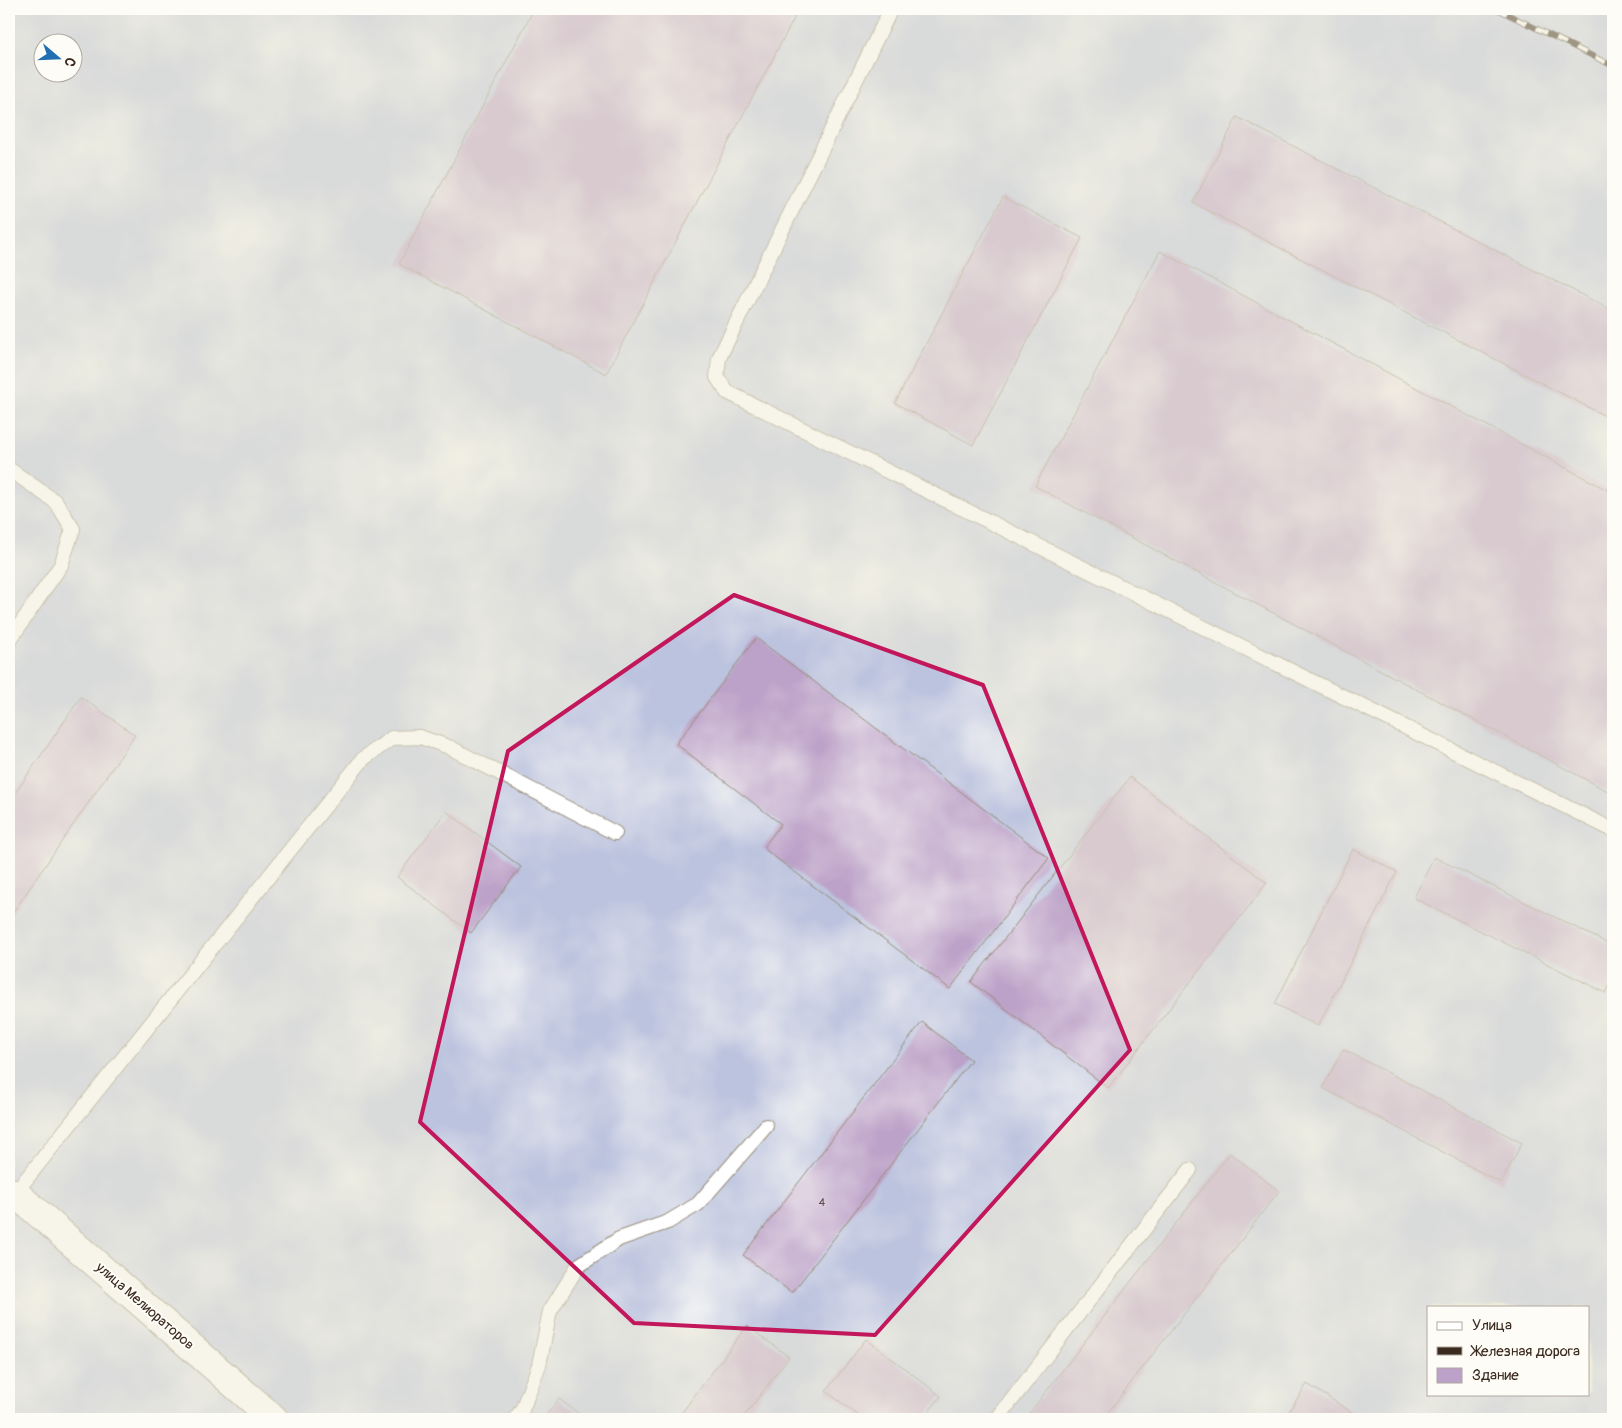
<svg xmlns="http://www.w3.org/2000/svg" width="1622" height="1428" viewBox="0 0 1622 1428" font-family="Pangolin,sans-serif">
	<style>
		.industrial { fill: #bcc3de; fill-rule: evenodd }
		.building { fill: #bca1c8 }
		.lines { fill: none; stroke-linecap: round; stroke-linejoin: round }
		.lane-casing { stroke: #968c7a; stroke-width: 16 }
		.street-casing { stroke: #968c7a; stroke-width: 30 }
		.lane { stroke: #fff; stroke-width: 14 }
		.street { stroke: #fff; stroke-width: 28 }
		.rail-casing { stroke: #3b2a1e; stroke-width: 5.5 }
		.rail { stroke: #fdfcf7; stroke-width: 4; stroke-dasharray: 11; stroke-linecap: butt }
		.marked { fill: none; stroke: #c2185b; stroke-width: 4; stroke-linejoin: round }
		.labels { text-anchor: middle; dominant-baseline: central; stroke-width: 4; stroke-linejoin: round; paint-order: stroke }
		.number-label { font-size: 11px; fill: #5b4848 }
		.street-label { font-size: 14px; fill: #3b2a1e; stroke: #fdfcf7 }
	</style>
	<rect width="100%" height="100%" fill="#fdfcf7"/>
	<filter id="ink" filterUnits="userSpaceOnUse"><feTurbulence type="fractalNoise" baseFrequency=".02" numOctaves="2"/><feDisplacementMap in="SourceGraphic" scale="10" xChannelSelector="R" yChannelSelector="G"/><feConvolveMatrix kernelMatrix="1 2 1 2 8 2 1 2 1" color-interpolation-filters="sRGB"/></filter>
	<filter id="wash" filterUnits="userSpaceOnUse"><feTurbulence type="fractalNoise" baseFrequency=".0096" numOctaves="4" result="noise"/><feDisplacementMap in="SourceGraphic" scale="20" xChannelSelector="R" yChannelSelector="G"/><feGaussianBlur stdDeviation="1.12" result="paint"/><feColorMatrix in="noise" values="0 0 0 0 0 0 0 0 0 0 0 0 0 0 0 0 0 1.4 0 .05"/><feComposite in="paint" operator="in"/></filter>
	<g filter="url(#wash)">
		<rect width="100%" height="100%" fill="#f1edd7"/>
		<!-- industrial -->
		<path class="industrial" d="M9 9H1613V1419H9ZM42 42H72V72H42ZM1428 1307H1588V1394H1428Z"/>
		<g id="blocks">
			<!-- building -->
			<path class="building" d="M534 9H799L606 374 399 264Z
				M1237 117 1613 311V420L1193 203Z
				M1003 197 1082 238 973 445 895 403Z
				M1160 251 1613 493V794L1035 486Z
				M756 638 1049 858 950 989 763 848 781 824 676 744Z
				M81 697 135 735 9 918V802Z
				M1130 777 1267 883 1108 1088 971 982Z
				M446 811 521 867 471 933 397 877Z
				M1353 849 1397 872 1318 1026 1275 1004Z
				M1434 857 1613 946V978L1606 993 1414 898Z
				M922 1022 971 1060 792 1293 743 1255Z
				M1343 1049 1522 1143 1501 1183 1323 1088Z
				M1230 1153 1279 1191 1103 1419H1025Z
				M747 1326 789 1357 742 1419H677Z
				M866 1339 941 1396 923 1419H863L826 1391Z
				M1307 1384 1363 1419H1284Z
				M559 1399 586 1419H543Z"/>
		</g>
	</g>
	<g filter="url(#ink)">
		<use href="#blocks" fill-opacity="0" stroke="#968c7a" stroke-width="1"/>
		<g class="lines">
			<!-- lane casing -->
			<g class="lane-casing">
				<path id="lane" d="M891 9 719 358 717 377 727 392 1613 830
					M9 469 56 502 73 529 61 565 9 641
					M12 1191 15 1193 363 759 392 738 420 737 449 747 615 833
					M515 1419 522 1410 539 1365 550 1311 578 1266 619 1239 668 1222 698 1204 766 1126
					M997 1419 1190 1170"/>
			</g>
			<!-- street casing -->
			<g class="street-casing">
				<path id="street" d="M15 1193 274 1419"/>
			</g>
			<!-- lane -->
			<use href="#lane" class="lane"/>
			<!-- street -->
			<use href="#street" class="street"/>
			<!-- rail casing -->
			<g class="rail-casing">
				<path id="rail" d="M1497 9 1613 66"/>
			</g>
			<!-- rail -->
			<use href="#rail" class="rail"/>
		</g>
	</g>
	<!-- marked area -->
	<path d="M0 0H1622V1428H0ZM734 595 983 685 1130 1050 875 1335 634 1323 420 1122 508 751Z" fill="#f1edd7" fill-opacity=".55" fill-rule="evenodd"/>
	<path class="marked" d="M734 595 983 685 1130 1050 875 1335 634 1323 420 1122 508 751Z"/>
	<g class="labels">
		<!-- number labels -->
		<g class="number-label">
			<text x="822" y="1202">4</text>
		</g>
		<!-- street labels -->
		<g class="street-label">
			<text transform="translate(145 1306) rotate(41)">улица Мелиораторов</text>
		</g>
	</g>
	<!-- margin -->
	<rect width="1622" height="1428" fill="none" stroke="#fdfcf7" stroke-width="30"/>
	<!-- legend -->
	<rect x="1427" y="1306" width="162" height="90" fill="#fdfcf7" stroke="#afa8a0"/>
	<rect x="1437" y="1322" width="25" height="8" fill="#ffffff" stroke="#afa8a0"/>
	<text x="1472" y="1330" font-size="15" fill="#3b2a1e">Улица</text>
	<rect x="1437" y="1347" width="25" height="8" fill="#3b2a1e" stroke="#afa8a0"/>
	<text x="1472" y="1356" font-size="15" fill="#3b2a1e">Железная дорога</text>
	<rect x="1437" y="1368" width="25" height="15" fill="#bca1c8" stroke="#afa8a0"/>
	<text x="1472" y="1380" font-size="15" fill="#3b2a1e">Здание</text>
	<!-- north arrow -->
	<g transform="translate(58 58) rotate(109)"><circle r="24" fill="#fdfcf7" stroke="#afa8a0"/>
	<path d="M0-4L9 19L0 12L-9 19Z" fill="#1f6fb2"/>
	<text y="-8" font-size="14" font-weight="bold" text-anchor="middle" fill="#3b2a1e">С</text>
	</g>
</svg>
